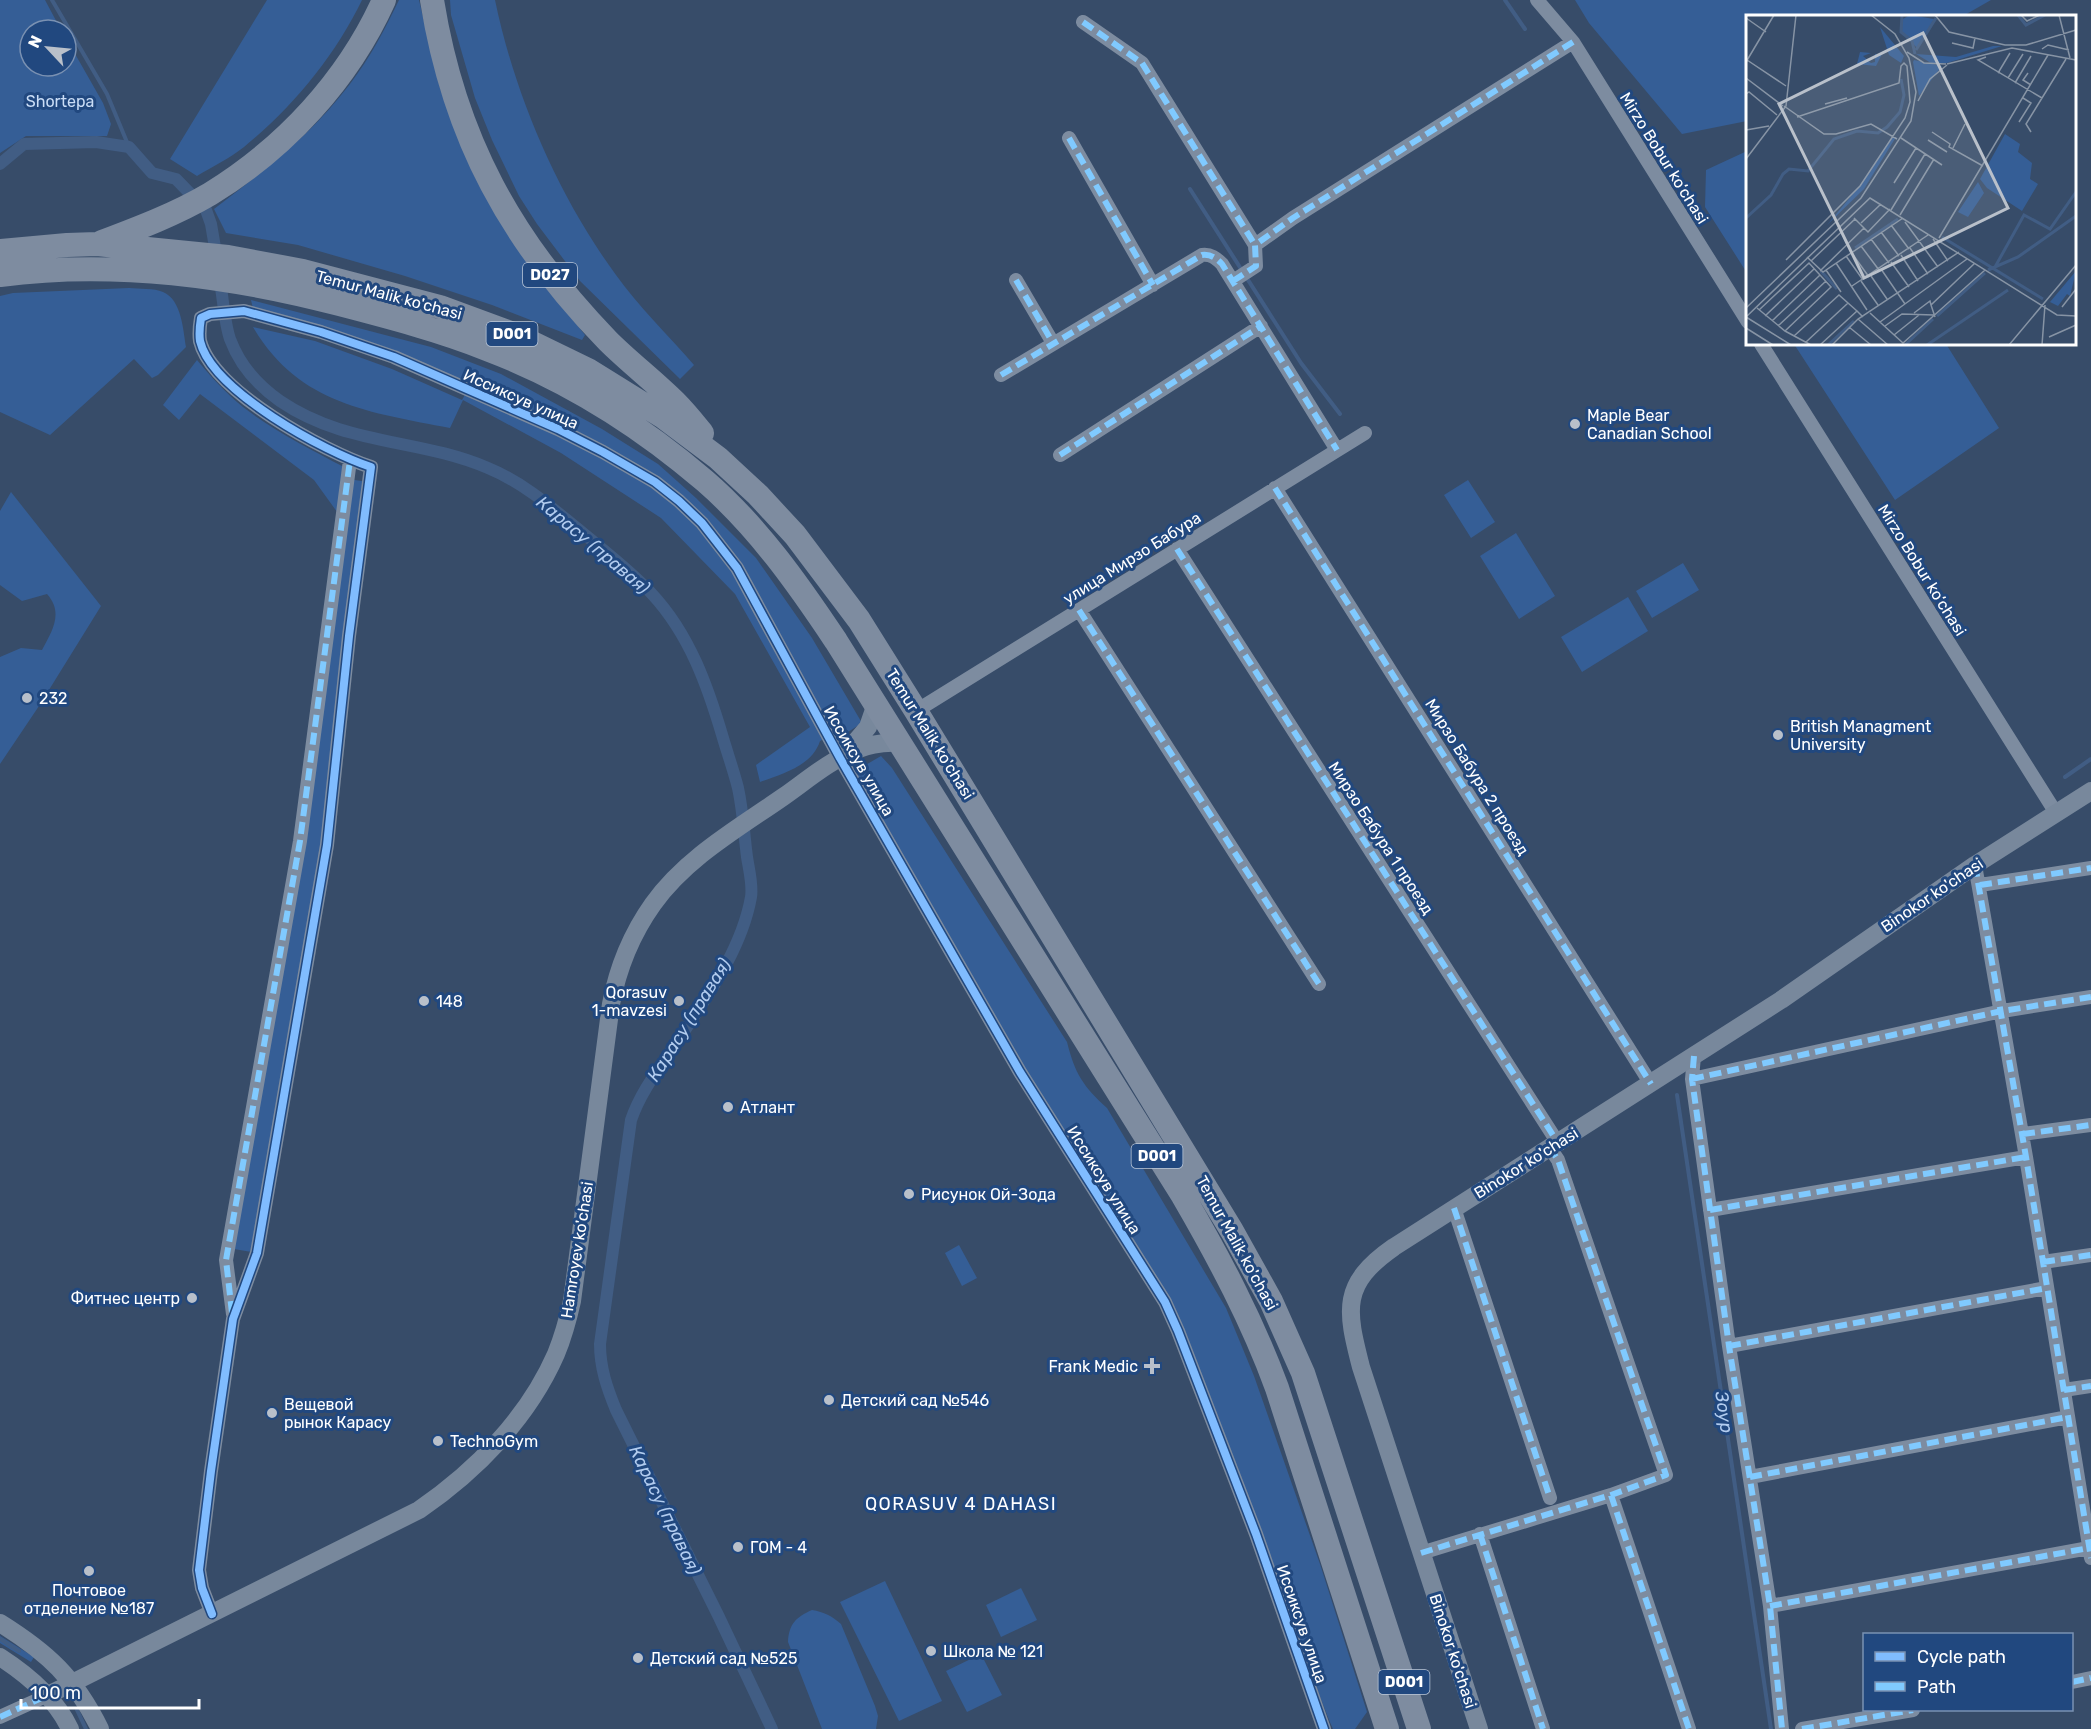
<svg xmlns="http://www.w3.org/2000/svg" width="2091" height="1729" viewBox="0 0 2091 1729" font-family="Rubik,sans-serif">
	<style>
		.green { fill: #355e96 }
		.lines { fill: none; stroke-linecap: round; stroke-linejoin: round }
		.stream { stroke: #415d84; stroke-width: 4 }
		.canal { stroke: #415d84; stroke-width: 12 }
		.street { stroke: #7d8ca0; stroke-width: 14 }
		.secondary { stroke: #78889c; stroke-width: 18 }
		.highway { stroke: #7e8ca0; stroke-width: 24 }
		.quiet { stroke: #80caff; stroke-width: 6; stroke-dasharray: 12 6; stroke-linecap: butt }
		.cycleway-casing { stroke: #21487f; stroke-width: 11 }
		.cycleway { stroke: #80bcff; stroke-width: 8 }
		.poi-dot { fill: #b9c0ca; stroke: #21487f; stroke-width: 2 }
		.labels { text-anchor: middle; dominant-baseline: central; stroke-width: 6; stroke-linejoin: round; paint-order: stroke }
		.shield { fill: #21487f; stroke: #bcc8d9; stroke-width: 1.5 }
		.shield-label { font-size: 15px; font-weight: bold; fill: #fff }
		.park-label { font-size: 16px; fill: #caddf6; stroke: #21487f }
		.street-label { font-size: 16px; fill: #fff; stroke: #21487f }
		.poi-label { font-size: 16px; fill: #fff; stroke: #21487f; text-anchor: start }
		.water-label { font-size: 18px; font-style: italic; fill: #b2ccef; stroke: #21487f }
		.neighbourhood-label { font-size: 18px; letter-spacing: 1.5px; fill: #fff; stroke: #21487f }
		.inset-river { fill: none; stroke: #415d84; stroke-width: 3 }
		.inset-road { fill: none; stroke: #8794a5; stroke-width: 1.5 }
		.view { fill: #b9c0ca; fill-opacity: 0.15; stroke: #b9c0ca; stroke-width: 3 }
		.inset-edge { fill: none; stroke: #fff; stroke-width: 3 }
	</style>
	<rect width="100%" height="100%" fill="#374c69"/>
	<!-- green -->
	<path class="green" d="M0 0H45L61 30H30V66H66V38L103 103 111 124 107 136H26L0 153Z
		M267 0H362C335 56 293 107 244 147 230 158 212 167 197 176L170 159Z
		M399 0H419L440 88 464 152 540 279 585 335 582 340 492 305 405 276 298 245 226 233 214 209C264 171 312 134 350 84 370 58 385 29 399 0Z
		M450 0H495C515 96 558 196 616 275 638 306 669 336 694 365L680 379 580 281 537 224 519 196 492 140 475 98 451 15Z
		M1575 0H1991L1963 16H1748L1747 121 1682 134 1589 23Z
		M1747 151V273L1705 207 1706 170Z
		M129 288C139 289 154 288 163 292 182 300 183 330 186 347L158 375 152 378 134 359 50 435 0 412V296L13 293Z
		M251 300 431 347 501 374 602 429 658 464 696 498 756 558 812 638 862 723 848 732H837L820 741C812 766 782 774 760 782L756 765 810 727 735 594 661 518 561 453 463 400 450 428C370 412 299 405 253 327L315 341 392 369 462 400 469 388 253 309Z
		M1794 344H1946L1999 428 1895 500Z
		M197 360C211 377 226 393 243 407 274 431 310 449 344 467L340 516 314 480 200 394 179 420 163 405Z
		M348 479 368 482 327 845 257 1253 228 1248 286 924Z
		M1468 480 1495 522 1471 538 1444 495Z
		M11 492 101 606 39 706 0 764V657L21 648 42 650C52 631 64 613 47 594L22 601 0 585V511Z
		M1516 533 1555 596 1519 619 1480 556Z
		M1683 563 1699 590 1652 618 1636 591Z
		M1628 597 1648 631 1582 672 1561 637Z
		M881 756 892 768 1067 1042C1075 1074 1083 1086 1107 1108L1226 1308 1254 1376 1320 1564 1367 1712 1355 1729H1333L1329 1720 1178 1331 859 788 857 770Z
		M959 1245 977 1278 962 1286 945 1253Z
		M885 1581 942 1701 899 1721 840 1602Z
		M1021 1588 1037 1620 1001 1637 986 1605Z
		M812 1610C824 1612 832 1616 841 1624L875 1706 878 1716 876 1729H822L788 1642C789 1624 796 1617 812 1610Z
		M0 1636 34 1657 31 1662 0 1643Z
		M981 1654 1002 1695 967 1712 946 1671Z"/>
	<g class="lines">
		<!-- stream -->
		<path class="stream" d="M52 0 107 94 129 147
			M1505 0 1525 29
			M1190 189 1301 363 1340 414
			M2065 777 2091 759
			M1677 1095 1771 1729
			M0 1639 19 1651
			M77 1710 86 1729"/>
		<!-- canal -->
		<path class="canal" d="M0 164 24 144 96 142 129 147 152 173 176 179 206 210 211 224 217 259
			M219 276C223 295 224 322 230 339 240 366 257 385 280 401 346 446 418 438 488 468 522 482 550 506 578 529 603 550 631 571 652 594 690 635 708 687 723 738 728 755 734 772 738 788 743 811 744 834 747 857 749 870 753 885 751 897 742 948 709 994 681 1036 663 1064 642 1088 631 1120L600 1344C600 1368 607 1388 616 1410L718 1615 772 1729"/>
		<!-- street -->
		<path class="street" d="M1537 0 1573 42 1748 322
			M1083 22 1142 63 1255 245
			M1069 138 1153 285
			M1016 280 1053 343
			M1233 281 1256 266 1255 245 1293 218 1573 42
			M1761 344 2056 813
			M1001 375 1202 255C1211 254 1216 258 1222 264L1337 450
			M1060 455 1261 326
			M1275 488 1651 1084
			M1177 549 1558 1143
			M1079 610 1319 984
			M916 711 1365 433
			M1975 865 2026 1157 2091 1558
			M1980 885 2091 868
			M1694 1056 1692 1079 1729 1346 1770 1606 1782 1729
			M1692 1079 2002 1011 2091 997
			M2023 1134 2091 1125
			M1454 1208 1550 1498
			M1710 1210 2026 1157
			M2043 1262 2091 1255
			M233 1314 226 1260 300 841 350 460
			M1729 1346 2047 1288
			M2064 1390 2091 1386
			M1750 1477 2068 1417
			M1611 1495 1689 1729
			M1480 1534 1543 1729
			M1421 1553 1611 1495 1666 1475 1558 1160 1550 1148
			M1770 1606 2089 1548
			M212 1614 202 1588 199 1570 211 1471 233 1319 257 1253 327 845 349 636 371 467C325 452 212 391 200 341 199 334 200 324 201 318L210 314 244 311 321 332 394 357 558 429 603 452 655 482 679 501 702 523 737 568 840 758 1020 1072 1165 1302 1178 1331 1256 1534 1324 1729
			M2072 1682 2091 1678
			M0 1717 46 1696
			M1802 1729 1913 1710"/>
		<!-- secondary -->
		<path class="secondary" d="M846 753 868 727 876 704
			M0 1623C48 1653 75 1678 100 1729
			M0 1657C28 1675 56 1699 70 1729
			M46 1696 419 1510C476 1471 528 1418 556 1354 563 1337 568 1319 572 1301L611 1004C618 967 631 935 653 904 686 858 737 829 783 797 806 781 829 761 856 750 870 744 885 742 900 743
			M1479 1729 1361 1367C1346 1309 1341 1284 1394 1247L1781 1000 1975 865 2091 791"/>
		<!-- highway -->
		<path class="highway" d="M432 0C454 138 511 241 608 341 629 362 654 381 675 402 685 412 693 422 702 433
			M102 242C139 228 176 214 210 194 285 148 348 80 384 0
			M0 251 67 245 97 244 228 257 303 271 440 307 516 335 588 370 662 416 718 458 758 495 795 535 859 620 916 711 1232 1231 1271 1301 1303 1373 1419 1729
			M0 275C114 260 228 275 339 304 389 317 439 330 487 349 566 379 641 426 705 481 758 527 798 584 836 641L1183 1196C1219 1258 1252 1320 1277 1388L1387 1729"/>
		<!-- quiet -->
		<path class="quiet" d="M1083 22 1142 63 1255 245
			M1069 138 1153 285
			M1016 280 1053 343
			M1233 281 1256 266 1255 245 1293 218 1573 42
			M1001 375 1202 255C1211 254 1216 258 1222 264L1337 450
			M1060 455 1261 326
			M1275 488 1651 1084
			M1177 549 1558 1143
			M1079 610 1319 984
			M1975 865 2026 1157 2091 1558
			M1980 885 2091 868
			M1694 1056 1692 1079 1729 1346 1770 1606 1782 1729
			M1692 1079 2002 1011 2091 997
			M2023 1134 2091 1125
			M1454 1208 1550 1498
			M1710 1210 2026 1157
			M2043 1262 2091 1255
			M232 1313 226 1260 300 841 350 460
			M1729 1346 2047 1288
			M2064 1390 2091 1386
			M1750 1477 2068 1417
			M1611 1495 1689 1729
			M1480 1534 1543 1729
			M1421 1553 1611 1495 1666 1475 1558 1160 1550 1148
			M1770 1606 2089 1548
			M2072 1682 2091 1678
			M0 1717 46 1696
			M1802 1729 1913 1710"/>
		<!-- cycleway casing -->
		<g class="cycleway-casing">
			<path id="cycleway" d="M212 1614 202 1588 199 1570 211 1471 233 1319 257 1253 327 845 349 636 371 467C325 452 212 391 200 341 199 334 200 324 201 318L210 314 244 311 321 332 394 357 558 429 603 452 655 482 679 501 702 523 737 568 840 758 1020 1072 1165 1302 1178 1331 1256 1534 1324 1729"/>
		</g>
		<!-- cycleway -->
		<use href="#cycleway" class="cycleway"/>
	</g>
	<!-- markers -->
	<g class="poi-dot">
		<circle cx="1575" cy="424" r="6"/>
		<circle cx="27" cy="698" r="6"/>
		<circle cx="1778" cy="735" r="6"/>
		<circle cx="424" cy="1001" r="6"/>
		<circle cx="679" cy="1001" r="6"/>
		<circle cx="728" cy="1107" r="6"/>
		<circle cx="909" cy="1194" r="6"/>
		<circle cx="192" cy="1298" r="6"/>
		<path d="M1149 1357h6v6h6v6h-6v6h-6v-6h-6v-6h6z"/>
		<circle cx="829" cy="1400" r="6"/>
		<circle cx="272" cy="1413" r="6"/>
		<circle cx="438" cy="1441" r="6"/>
		<circle cx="738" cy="1547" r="6"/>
		<circle cx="89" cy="1571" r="6"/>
		<circle cx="931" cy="1651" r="6"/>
		<circle cx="638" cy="1658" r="6"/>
	</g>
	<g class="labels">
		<!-- shield labels -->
		<g class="shield">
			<rect x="523" y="263" width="54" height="24" rx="4.5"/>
			<rect x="486.5" y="322" width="51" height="24" rx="4.5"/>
			<rect x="1131.5" y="1144" width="51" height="24" rx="4.5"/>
			<rect x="1378.5" y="1670" width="51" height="24" rx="4.5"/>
		</g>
		<g class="shield-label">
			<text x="550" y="275">D027</text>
			<text x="512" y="334">D001</text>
			<text x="1157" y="1156">D001</text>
			<text x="1404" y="1682">D001</text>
		</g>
		<!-- park labels -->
		<g class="park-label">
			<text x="60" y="101">Shortepa</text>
		</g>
		<!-- street labels -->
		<g class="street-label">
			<text transform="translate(1664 158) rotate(58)">Mirzo Bobur ko‘chasi</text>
			<text transform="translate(389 295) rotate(15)">Temur Malik ko'chasi</text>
			<text transform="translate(521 399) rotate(24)">Иссиксув улица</text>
			<text transform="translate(1132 558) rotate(-32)">улица Мирзо Бабура</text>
			<text transform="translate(1922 570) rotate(58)">Mirzo Bobur ko‘chasi</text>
			<text transform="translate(930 734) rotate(58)">Temur Malik ko'chasi</text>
			<text transform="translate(859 761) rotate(60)">Иссиксув улица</text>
			<text transform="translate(1477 777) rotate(58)">Мирзо Бабура 2 проезд</text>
			<text transform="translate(1381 838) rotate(57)">Мирзо Бабура 1 проезд</text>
			<text transform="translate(1932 895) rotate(-34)">Binokor ko'chasi</text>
			<text transform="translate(1526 1163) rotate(-32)">Binokor ko'chasi</text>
			<text transform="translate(1104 1180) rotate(58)">Иссиксув улица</text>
			<text transform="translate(1237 1243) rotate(61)">Temur Malik ko'chasi</text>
			<text transform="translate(577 1250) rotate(-81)">Hamroyev ko'chasi</text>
			<text transform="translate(1302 1624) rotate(71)">Иссиксув улица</text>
			<text transform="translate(1453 1651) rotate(72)">Binokor ko'chasi</text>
		</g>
		<!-- poi labels -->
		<g class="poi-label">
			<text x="1587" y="415">Maple Bear<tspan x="1587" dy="18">Canadian School</tspan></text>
			<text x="39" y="698">232</text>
			<text x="1790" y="726">British Managment<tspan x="1790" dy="18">University</tspan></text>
			<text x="667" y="992" text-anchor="end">Qorasuv<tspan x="667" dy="18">1-mavzesi</tspan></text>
			<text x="436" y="1001">148</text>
			<text x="740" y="1107">Атлант</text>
			<text x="921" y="1194">Рисунок Ой-Зода</text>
			<text x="180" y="1298" text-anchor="end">Фитнес центр</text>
			<text x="1138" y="1366" text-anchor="end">Frank Medic</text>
			<text x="841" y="1400">Детский сад №546</text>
			<text x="284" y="1404">Вещевой<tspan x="284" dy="18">рынок Карасу</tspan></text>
			<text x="450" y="1441">TechnoGym</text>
			<text x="750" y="1547">ГОМ - 4</text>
			<text x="89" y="1590" text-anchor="middle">Почтовое<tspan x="89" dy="18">отделение №187</tspan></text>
			<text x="943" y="1651">Школа № 121</text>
			<text x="650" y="1658">Детский сад №525</text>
		</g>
		<!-- water labels -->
		<g class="water-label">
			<text transform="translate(593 545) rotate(40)">Карасу (правая)</text>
			<text transform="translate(689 1020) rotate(-58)">Карасу (правая)</text>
			<text transform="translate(1724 1412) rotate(82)">Зоур</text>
			<text transform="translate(665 1510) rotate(64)">Карасу (правая)</text>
		</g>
		<!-- neighbourhood labels -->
		<g class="neighbourhood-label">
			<text x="961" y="1504">QORASUV 4 DAHASI</text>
		</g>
	</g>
	<!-- overview -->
	<g transform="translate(1746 15)">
		<rect width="330" height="330" fill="#374c69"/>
		<path d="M164 0 188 4 171 33 156 17 155 5ZM134 12 158 41 155 48 143 40ZM247 31H256L201 48H185L170 39 210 42ZM114 37 125 38 117 41 125 48 129 47V39H136L130 51 111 49ZM168 45 196 51 173 81 167 47ZM259 119 274 129 272 137 286 148 284 164 292 169 276 196 241 173 234 164ZM146 122H150L118 174 81 210 116 168ZM232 167 238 178 222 202 212 197ZM330 256 324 281 321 279 312 291 304 287Z" fill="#355e96"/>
		<path class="inset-river" d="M156 0 155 17 166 26 169 39M272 0 280 10 299 0M170 35 190 3M0 203 25 180 37 159 43 154 62 156 88 124 111 116 132 118 141 112 154 97 158 80 155 64M196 222 297 284M109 233 152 204M249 252 278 200 304 214 330 177M242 255 272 242 330 201M75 256 91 274M191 301 239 258M82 330 108 306M159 330 187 304M181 330 262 275"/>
		<path class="inset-road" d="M189 0 203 17 259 30H280L330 15M275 0 281 6 294 0M313 0 324 43M0 3 20 17M206 28 227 33 229 23M296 34 302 30 323 35M161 37 178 48 200 49M240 42 232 45 296 83M1 45 40 71M0 47 28 0M201 49 266 33 330 45M252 58 264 38M282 58 277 65 285 70M0 63 37 91M262 63 277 39M269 68 285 41M0 79 3 77 31 100M172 86 184 64 201 50M79 89 101 83M38 91 78 119H90L125 109 151 124M273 107 285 88 277 83M0 115 23 111M186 117 204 129 203 132 237 151M285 117 280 109 320 44M155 123 196 150M182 125 201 137M207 133 219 109M0 144 40 91 50 0M148 168 170 133M145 195 179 139M154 200 188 144M108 203 122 217 144 194M159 207 192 252M115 208 135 189M145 210 163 234M135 217 153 241M193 223 302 40M125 224 143 248M187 224 202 246M115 231 133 255M164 233 182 259M105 237 123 262M155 240 172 266M100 241 117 265M61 242 77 257 157 203M40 245 114 171 159 103 164 87 161 51 158 48 155 51 153 68 51 102M65 246 109 204M145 247 163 272M90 248 121 295M135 254 159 289M80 255 95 277M74 256 118 213M125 261 141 284M115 266 132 290M106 271 182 220M316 292 330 274M0 293 115 183 165 106 170 77 163 43 149 19 125 0M11 293 39 316 65 330M13 295 63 248 85 272 39 316M124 298 157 328 239 255M168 298 184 286 185 290M19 301 68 254M0 302 45 330M0 302 124 183 311 300 330 301M189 302 185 290 229 248M112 304 142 330M26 306 74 260M134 307 221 244M32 311 80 266M139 311 156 299 188 300M103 312 125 330M0 313 27 330M148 320 173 300M48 321 93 280 111 296M303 322 330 310M60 327 102 288M74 330 111 296 117 302M86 330 112 304 213 237M263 330 330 250M296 330 299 290"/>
		<path class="view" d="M177 18 262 193 118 263 33 89Z"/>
		<rect width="330" height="330" class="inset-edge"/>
	</g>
	<!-- legend -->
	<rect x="1863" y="1633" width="210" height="78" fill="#21487f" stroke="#7a91b2" stroke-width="1.5"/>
	<rect x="1875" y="1652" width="30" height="9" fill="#80bcff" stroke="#7a91b2" stroke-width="1.5"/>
	<text x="1917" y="1663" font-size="18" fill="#ffffff">Cycle path</text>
	<rect x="1875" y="1682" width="30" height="9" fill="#80caff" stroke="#7a91b2" stroke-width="1.5"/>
	<text x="1917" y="1693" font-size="18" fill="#ffffff">Path</text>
	<!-- north arrow -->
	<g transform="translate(48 48) rotate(296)"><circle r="28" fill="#21487f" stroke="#7a91b2" stroke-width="1.5"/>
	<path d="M0-4.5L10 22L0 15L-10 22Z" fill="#b9c0ca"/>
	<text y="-9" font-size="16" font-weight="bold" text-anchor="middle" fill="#ffffff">N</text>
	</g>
	<!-- scale -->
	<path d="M21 1699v9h178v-9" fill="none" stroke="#ffffff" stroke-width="3"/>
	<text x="30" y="1699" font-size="18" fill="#ffffff" stroke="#21487f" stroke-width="4.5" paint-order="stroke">100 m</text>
</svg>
